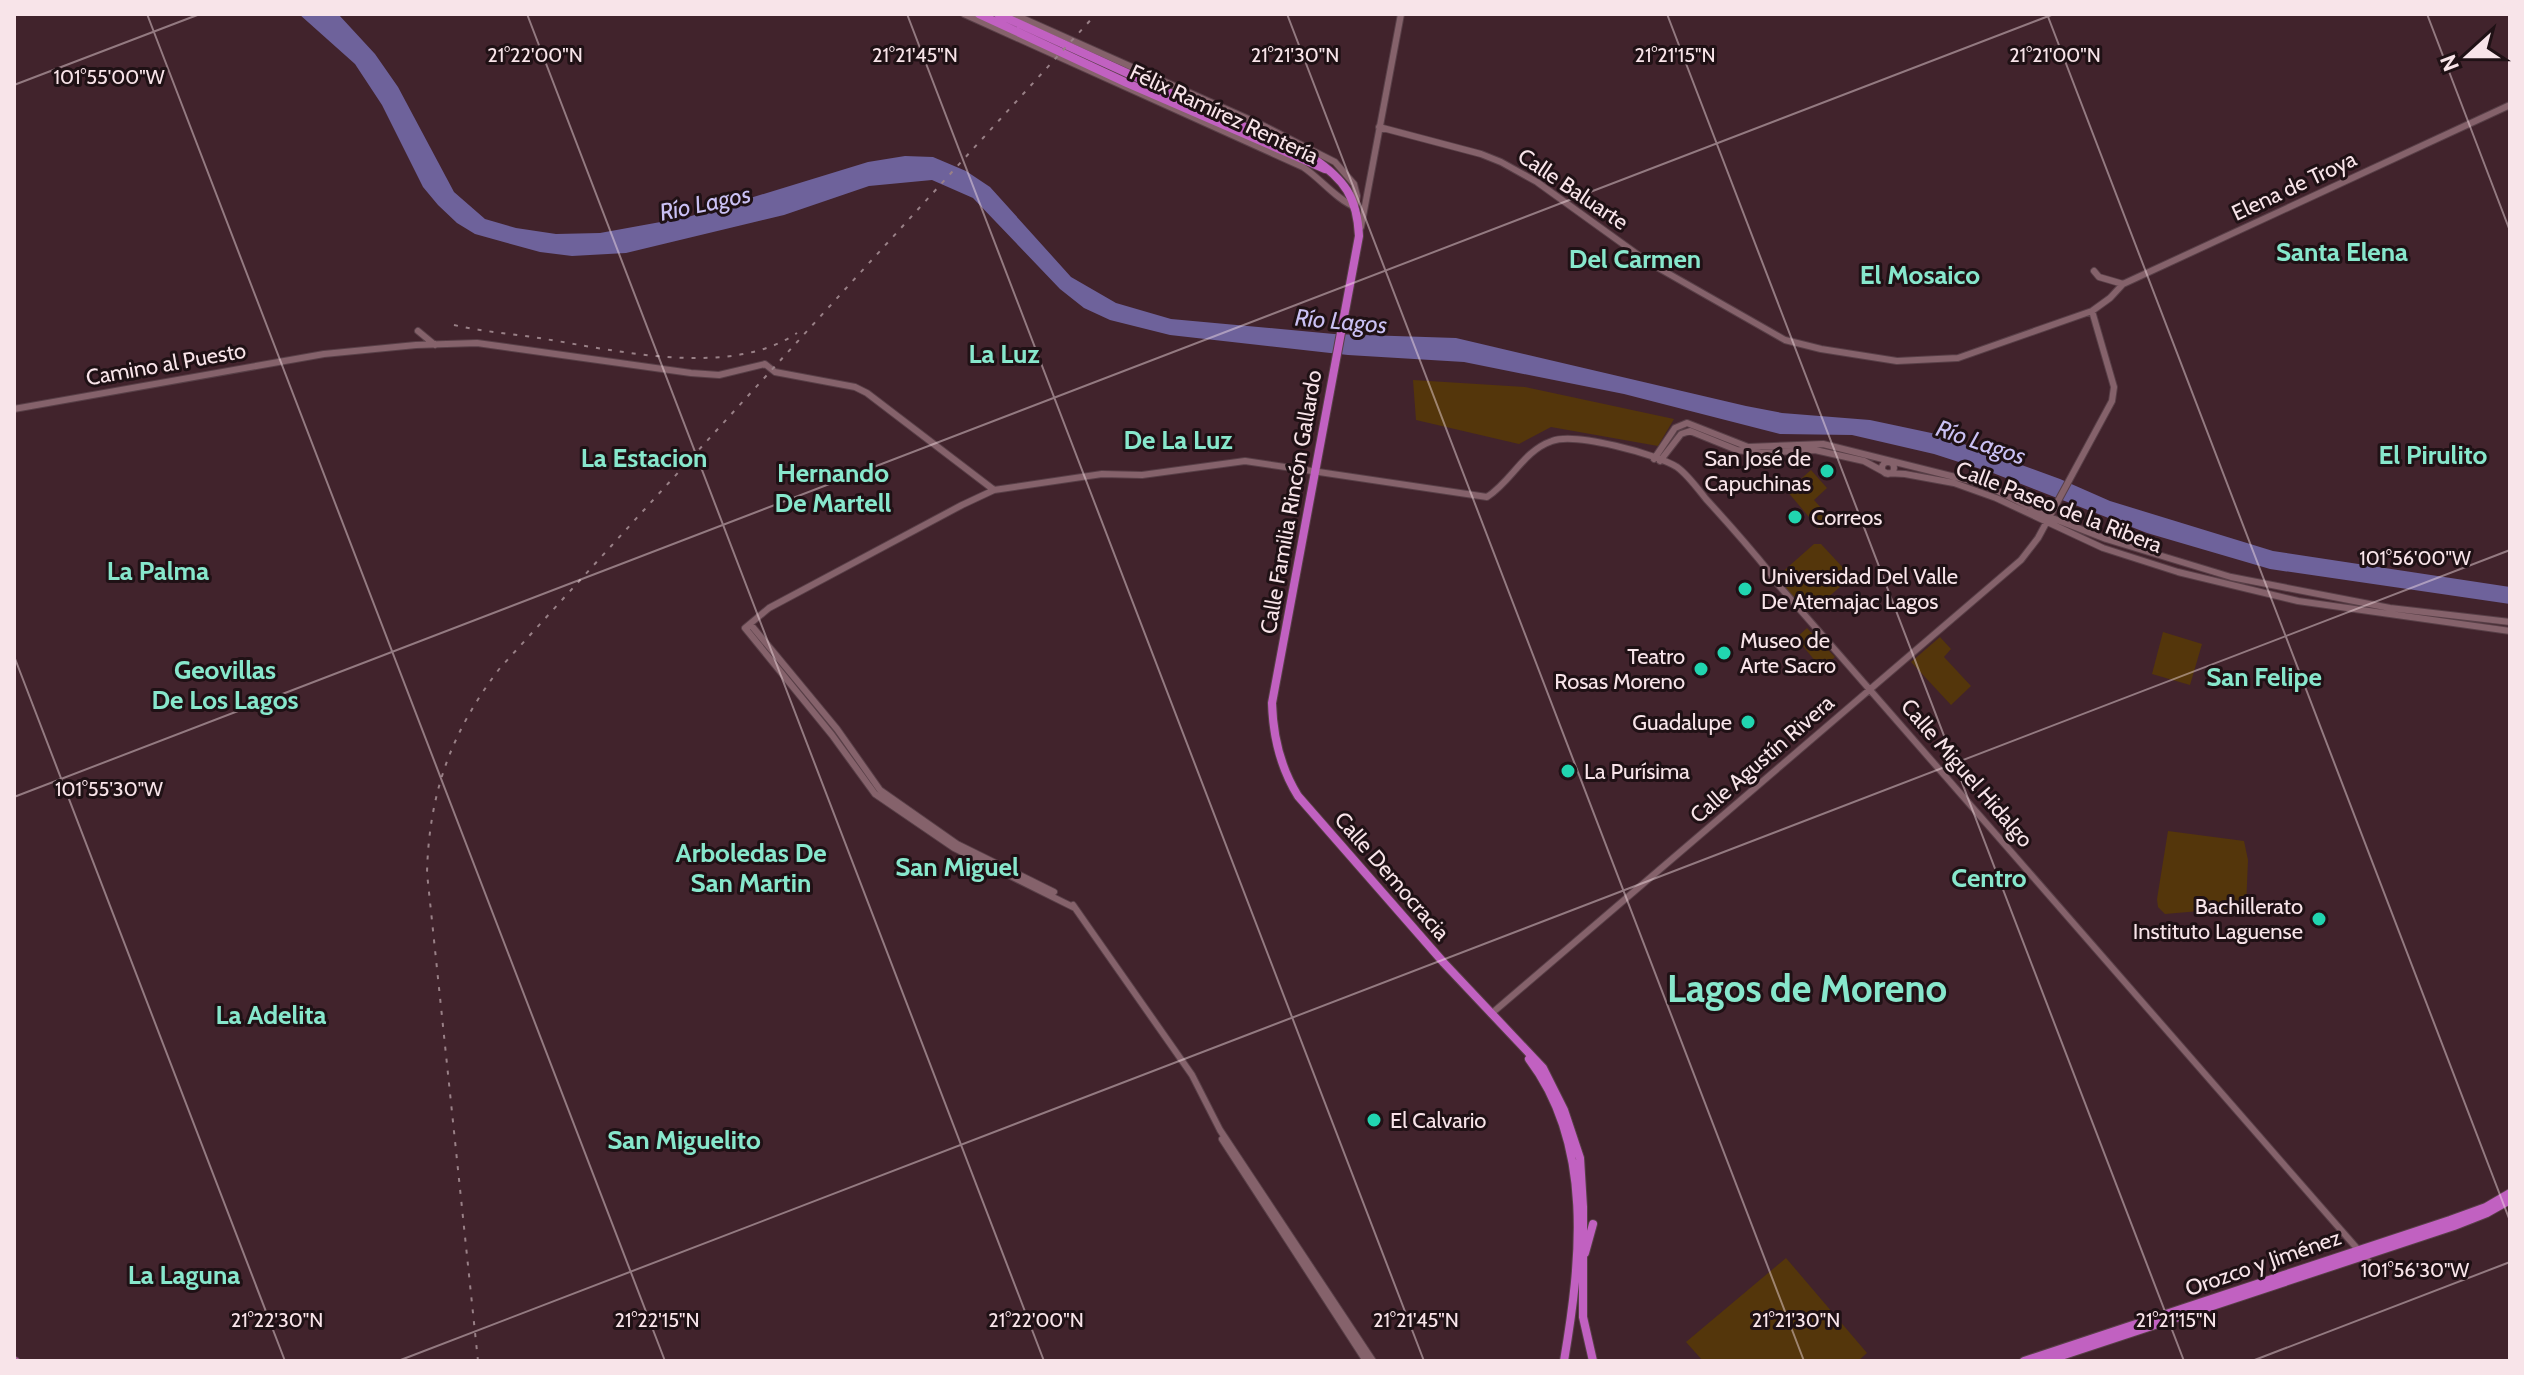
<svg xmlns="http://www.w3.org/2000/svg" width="2524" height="1375" viewBox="0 0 2524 1375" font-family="Cabin,sans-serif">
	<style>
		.green { fill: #54360b }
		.water { fill: #6e629b }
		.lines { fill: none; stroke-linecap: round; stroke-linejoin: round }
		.secondary-casing { stroke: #583f47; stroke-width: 8 }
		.primary-casing { stroke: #583f47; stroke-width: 9 }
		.highway-casing { stroke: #583f47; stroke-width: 10 }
		.secondary { stroke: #85626b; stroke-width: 6 }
		.primary { stroke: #a9619f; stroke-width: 7 }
		.highway { stroke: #c161c1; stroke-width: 8 }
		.rail { stroke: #998087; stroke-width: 2; stroke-dasharray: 4 8; stroke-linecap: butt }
		.ticks { fill: none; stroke: #f8e4e9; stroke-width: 2; stroke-opacity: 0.45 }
		.poi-dot { fill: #21d5b0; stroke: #1f1115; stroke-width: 3 }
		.labels { text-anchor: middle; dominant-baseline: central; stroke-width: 6; stroke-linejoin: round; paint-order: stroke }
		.street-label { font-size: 22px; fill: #f8e4e9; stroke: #1f1115 }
		.poi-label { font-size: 22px; fill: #f8e4e9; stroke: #1f1115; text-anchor: start }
		.water-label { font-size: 24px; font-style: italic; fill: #cac1f4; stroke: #1f1115 }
		.quarter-label { font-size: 26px; font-weight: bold; fill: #87e7cc; stroke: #1f1115 }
		.town-label { font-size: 38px; font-weight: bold; fill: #87e7cc; stroke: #1f1115 }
		.ticks-label { font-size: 20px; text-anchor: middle; fill: #f8e4e9; stroke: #1f1115; stroke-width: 6; stroke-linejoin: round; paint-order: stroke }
	</style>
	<rect width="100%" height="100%" fill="#41232c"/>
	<!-- green -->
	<path class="green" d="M1413 380 1525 387 1674 419 1658 446 1551 427 1519 444 1416 420Z
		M1811 470 1827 488 1814 500 1831 519 1819 529 1787 491Z
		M1814 544H1821L1847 572V581L1812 611 1806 612 1778 581 1779 575Z
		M1807 628 1835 657 1822 669 1796 638Z
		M2163 632 2202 644 2190 685 2152 674Z
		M1940 637 1951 649 1944 657 1971 686 1951 705 1911 662Z
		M2168 831 2244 841 2248 860 2246 907 2165 914 2158 907 2157 899Z
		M1786 1258 1867 1353 1858 1361H1703L1686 1342Z"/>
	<!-- water -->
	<path class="water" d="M299 14 339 15 375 54 398 87 454 192 485 219 516 228 556 234 600 233 688 217 868 162 905 156 933 157 966 171 990 187 1071 277 1116 303 1171 319 1334 334 1456 338 1746 406 1782 413 1870 420 1936 434 2060 479 2110 501 2273 551 2510 587V604L2270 569 2147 533 1993 473 1934 454 1852 435 1780 434 1624 394 1464 362 1348 355 1170 335 1110 320 1084 308 1060 289 973 198 932 180 869 186 784 215 626 253 572 256 540 252 475 234 457 223 438 205 423 187 382 105 355 64Z"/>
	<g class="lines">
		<!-- secondary casing -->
		<g class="secondary-casing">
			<path id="secondary" d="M964 14 1303 167C1321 179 1336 199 1355 207L1357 196 1354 184 1335 162 1264 126 1013 14
				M1379 127 1481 154 1501 162 1537 182 1648 262 1785 340 1821 349 1897 361 1958 358 2092 311 2110 298 2123 284 2510 105
				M1361 227 1401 14
				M2094 271 2099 277 2123 284
				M418 331 435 345
				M14 409 324 354 416 345 477 343 691 373 719 375 765 364 775 372 855 387 867 393 994 490
				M1654 459 1675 428 1687 423 1748 447 1823 444 1967 480 1990 487 2047 516 2106 539 2231 577 2390 608 2510 622
				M1660 461 1681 434 1690 431 1737 450 1761 453 1815 450 1864 461 1886 473 1905 474 1954 483 1996 498 2103 548 2178 572 2298 601 2510 631
				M1882 468a6 6 0 1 1 12 0a6 6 0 1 1-12 0Z
				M751 625 837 729 880 790 957 844 1054 892
				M1073 905 1192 1075 1220 1130 1373 1361
				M1075 908 954 848 875 794 832 735 745 628 769 608 962 505 994 490 1102 474 1142 475 1245 461 1487 497C1512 481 1523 451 1552 441 1575 432 1656 454 1677 467 1688 475 1698 489 1706 499 1728 523 1750 548 1771 574L1775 581 2368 1261
				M1491 1014 2021 560 2038 538 2112 401 2114 387 2092 311
				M1222 1139 1366 1361"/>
		</g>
		<!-- primary casing -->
		<g class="primary-casing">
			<path id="primary" d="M14 1360 16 1361"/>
		</g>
		<!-- highway casing -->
		<g class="highway-casing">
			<path id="highway" d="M979 14 1127 83 1325 169
				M998 14 1313 158C1345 180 1357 197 1359 236L1272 703C1273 737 1280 767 1298 796L1444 963 1543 1068 1564 1110 1580 1158 1583 1207V1317L1593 1361
				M1529 1059C1594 1145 1581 1261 1564 1361
				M1585 1253 1593 1224
				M2024 1361 2450 1220 2486 1207 2510 1193
				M2046 1361 2454 1226 2487 1213 2510 1200"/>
		</g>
		<!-- secondary -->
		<use href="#secondary" class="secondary"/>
		<!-- primary -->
		<use href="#primary" class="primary"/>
		<!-- highway -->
		<use href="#highway" class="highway"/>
		<!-- rail -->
		<path class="rail" d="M454 325C484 332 515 334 545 339 619 351 731 378 797 333
			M478 1361 427 873C429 793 451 732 500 668L1096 14"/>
	</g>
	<!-- ticks -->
	<path class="ticks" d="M147 14 665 1361M527 14 1044 1361M907 14 1424 1361M1287 14 1804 1361M1667 14 2184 1361M2047 14 2510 1221M2427 14 2510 231M14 85 200 14M14 656 285 1361M14 797 2054 14M398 1361 2510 550M2252 1361 2510 1262"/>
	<!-- markers -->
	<g class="poi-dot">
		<circle cx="1827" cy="471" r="8"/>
		<circle cx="1795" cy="517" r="8"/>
		<circle cx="1745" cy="589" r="8"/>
		<circle cx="1724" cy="653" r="8"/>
		<circle cx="1701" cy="669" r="8"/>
		<circle cx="1748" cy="722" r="8"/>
		<circle cx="1568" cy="771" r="8"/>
		<circle cx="2319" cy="919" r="8"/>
		<circle cx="1374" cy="1120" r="8"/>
	</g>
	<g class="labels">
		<!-- street labels -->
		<g class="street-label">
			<text transform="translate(1224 114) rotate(25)">Félix Ramírez Rentería</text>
			<text transform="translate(2294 186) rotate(-25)">Elena de Troya</text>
			<text transform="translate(1573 189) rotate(34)">Calle Baluarte</text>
			<text transform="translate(166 364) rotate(-10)">Camino al Puesto</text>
			<text transform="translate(1291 502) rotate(-80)">Calle Familia Rincón Gallardo</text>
			<text transform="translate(2059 507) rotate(21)">Calle Paseo de la Ribera</text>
			<text transform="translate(1762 759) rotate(-41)">Calle Agustín Rivera</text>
			<text transform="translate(1967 773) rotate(49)">Calle Miguel Hidalgo</text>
			<text transform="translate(1392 876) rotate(49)">Calle Democracia</text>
			<text transform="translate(2263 1263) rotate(-19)">Orozco y Jiménez</text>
		</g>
		<!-- poi labels -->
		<g class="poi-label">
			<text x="1811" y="458" text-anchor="end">San José de<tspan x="1811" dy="25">Capuchinas</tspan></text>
			<text x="1811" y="517">Correos</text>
			<text x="1761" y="576">Universidad Del Valle<tspan x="1761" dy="25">De Atemajac Lagos</tspan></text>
			<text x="1740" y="640">Museo de<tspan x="1740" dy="25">Arte Sacro</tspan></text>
			<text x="1685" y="656" text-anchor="end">Teatro<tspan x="1685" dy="25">Rosas Moreno</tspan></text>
			<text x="1732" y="722" text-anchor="end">Guadalupe</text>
			<text x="1584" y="771">La Purísima</text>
			<text x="2303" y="906" text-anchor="end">Bachillerato<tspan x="2303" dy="25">Instituto Laguense</tspan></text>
			<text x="1390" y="1120">El Calvario</text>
		</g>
		<!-- water labels -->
		<g class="water-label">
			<text transform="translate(705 203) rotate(-12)">Río Lagos</text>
			<text transform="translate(1341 321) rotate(5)">Río Lagos</text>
			<text transform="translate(1981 442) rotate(19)">Río Lagos</text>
		</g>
		<!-- quarter labels -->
		<g class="quarter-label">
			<text x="2342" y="252">Santa Elena</text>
			<text x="1635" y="259">Del Carmen</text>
			<text x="1920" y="275">El Mosaico</text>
			<text x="1004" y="354">La Luz</text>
			<text x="1178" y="440">De La Luz</text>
			<text x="2433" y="455">El Pirulito</text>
			<text x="644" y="458">La Estacion</text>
			<text x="833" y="473">Hernando<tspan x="833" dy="30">De Martell</tspan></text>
			<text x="158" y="571">La Palma</text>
			<text x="225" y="670">Geovillas<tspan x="225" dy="30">De Los Lagos</tspan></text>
			<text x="2264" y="677">San Felipe</text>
			<text x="751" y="853">Arboledas De<tspan x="751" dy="30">San Martin</tspan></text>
			<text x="957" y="867">San Miguel</text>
			<text x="1989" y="878">Centro</text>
			<text x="271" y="1015">La Adelita</text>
			<text x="684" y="1140">San Miguelito</text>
			<text x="184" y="1275">La Laguna</text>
		</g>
		<!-- town labels -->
		<g class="town-label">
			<text x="1807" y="988">Lagos de Moreno</text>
		</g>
	</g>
	<g class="ticks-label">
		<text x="535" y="62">21°22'00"N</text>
		<text x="915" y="62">21°21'45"N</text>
		<text x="1295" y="62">21°21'30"N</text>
		<text x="1675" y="62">21°21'15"N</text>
		<text x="2055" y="62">21°21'00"N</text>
		<text x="109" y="84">101°55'00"W</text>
		<text x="2415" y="565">101°56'00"W</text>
		<text x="109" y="796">101°55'30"W</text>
		<text x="2415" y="1277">101°56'30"W</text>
		<text x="277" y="1327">21°22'30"N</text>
		<text x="657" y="1327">21°22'15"N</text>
		<text x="1036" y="1327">21°22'00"N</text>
		<text x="1416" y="1327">21°21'45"N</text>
		<text x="1796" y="1327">21°21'30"N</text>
		<text x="2176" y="1327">21°21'15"N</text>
	</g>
	<!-- border -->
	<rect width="2524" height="1375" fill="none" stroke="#f8e4e9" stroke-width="32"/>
	<!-- north arrow -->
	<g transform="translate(2468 56) rotate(249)" stroke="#1f1115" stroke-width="6" paint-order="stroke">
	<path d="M0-6L14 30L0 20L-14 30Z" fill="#f8e4e9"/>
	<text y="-12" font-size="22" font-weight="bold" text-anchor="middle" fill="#f8e4e9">N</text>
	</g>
</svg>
